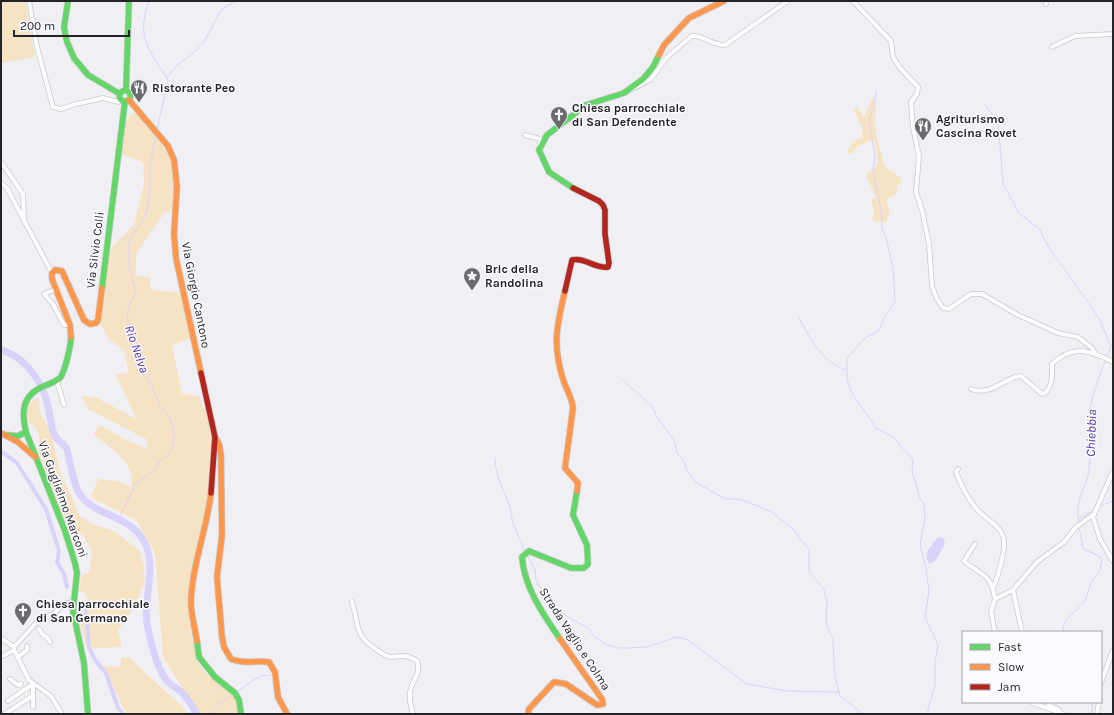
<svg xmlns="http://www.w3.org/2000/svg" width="1114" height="715" viewBox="0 0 1114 715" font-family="Karla,sans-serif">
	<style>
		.green { fill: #f6e3c4 }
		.water { fill: #d8d3fa }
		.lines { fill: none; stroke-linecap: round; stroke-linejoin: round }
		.stream { stroke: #d8d3fa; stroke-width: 1 }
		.canal { stroke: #d8d3fa; stroke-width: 4 }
		.river { stroke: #d8d3fa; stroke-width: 7 }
		.street-casing { stroke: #cacacd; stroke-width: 5.5 }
		.fast-casing { stroke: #cacacd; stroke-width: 7 }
		.slow-casing { stroke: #cacacd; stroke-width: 7 }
		.jam-casing { stroke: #cacacd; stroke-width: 7 }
		.street { stroke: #fdfdfd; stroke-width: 4 }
		.fast { stroke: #63d668; stroke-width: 5.5 }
		.slow { stroke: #ff974d; stroke-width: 5.5 }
		.jam { stroke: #b3261e; stroke-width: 5.5 }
		.labels { text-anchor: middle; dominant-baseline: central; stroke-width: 3; stroke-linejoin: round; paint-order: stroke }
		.poi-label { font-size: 12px; font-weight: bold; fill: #242327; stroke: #fafaff; text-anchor: start }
		.street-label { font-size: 12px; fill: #242327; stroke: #fafaff }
		.water-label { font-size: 13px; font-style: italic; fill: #553a9e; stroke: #fafaff }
	</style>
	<rect width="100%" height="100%" fill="#efeff4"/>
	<!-- green -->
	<path class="green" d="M1 1H25L35 57 1 63Z
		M873 98C879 110 874 114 875 126 875 139 883 151 884 166L900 177 902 182 897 186V193L886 200 890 212 886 223 873 221 874 212 871 199 876 198 866 174 876 168 878 160 874 141C864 140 857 147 851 154L847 152 853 142 862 137 863 129 854 111 857 107 864 117 869 104Z
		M137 113 169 151 174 178 173 210 164 213 136 254V276L149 277 151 290 181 293 190 339 172 345 182 394 200 396 202 408 206 409 213 447 211 475 207 512 196 550 188 595 190 607 196 659 205 672 219 685 231 691 238 701V714H202L187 696 163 656 155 553 137 521 91 497 98 479 120 481 131 487C137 463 109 447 93 434L100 425 124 439 148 449 146 439 88 409 82 396 95 397 136 419 116 374 129 373 124 351 109 339 98 320 105 258 113 246 134 225 144 184 143 162 121 154 126 121 131 114Z
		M38 397 41 415 51 432 60 471 80 516 95 525 114 531 140 551 144 567 145 582 133 609 118 630 122 647 87 649 78 616 87 613 89 604 85 592H79L81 576 89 573 92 553 85 538 71 524 65 525 39 451V434L33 425 27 422C25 409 27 404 38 397Z
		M129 657C147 677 171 693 188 714H126L104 666 121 667V658Z"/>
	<!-- water -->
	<path class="water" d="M938 537 943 538 945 544 936 560 930 564 926 558 928 550Z"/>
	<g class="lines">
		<!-- stream -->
		<path class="stream" d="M149 1C135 38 150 50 168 80L157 130
			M167 78 176 66 193 53 204 42 221 10 236 1
			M876 91 875 102 869 120 875 157 873 170 882 215V228L886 237 893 269 895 302 885 316 879 331 866 337 847 358V380L853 395 876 428 893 437 913 460 912 471 920 498 924 504 925 517 920 545 926 568 929 591 925 617 938 645 935 663V684L927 714
			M985 105 998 122 1003 183 1018 212 1040 230 1048 246 1099 318 1111 346 1107 356
			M798 316C810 338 820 361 846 370
			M623 380 652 406 657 417 674 440 677 453 684 461 687 471 697 483 725 499H740L772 512 793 529 801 539 809 550V571L824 590 827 602 826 625 833 639 835 675 840 696 863 714
			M495 458C495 475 503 488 509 504 511 508 511 514 512 519 515 530 521 541 525 551
			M1100 506 1113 501
			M119 519 136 483 154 471 160 460 170 453 174 440 173 428 170 418 160 406 152 386 140 365 136 339 127 319 129 306 136 292 129 266V245L130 238 142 222 147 211 150 185V165L156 135
			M1079 519 1092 511
			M1079 523C1074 497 1086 492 1089 470 1092 450 1087 429 1090 409 1093 392 1100 375 1106 359
			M527 555 535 569 536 580 549 602 569 618 587 627 595 637 607 645 619 648H629L647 647 676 637 688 640 747 684 787 691 839 692
			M1062 632 1065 621 1085 601 1091 583 1100 570 1102 559 1095 554 1083 549 1079 526
			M237 692 260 676 271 675
			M1092 702V714
			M208 714 232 694"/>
		<!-- canal -->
		<path class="canal" d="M1 451 17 463 46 509 59 551 57 562 64 574 67 587
			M85 604 89 647 95 660 106 673 118 708 123 714"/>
		<!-- river -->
		<path class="river" d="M1 350C23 356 39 377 46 399 50 410 50 423 54 434 56 441 65 443 67 450 70 462 73 481 78 491 91 516 127 514 142 538 159 563 143 596 147 624 150 639 157 669 167 681 171 685 177 688 181 692 188 698 193 707 197 714"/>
		<!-- street casing -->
		<g class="street-casing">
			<path id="street" d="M29 1 37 47 53 107 61 109 76 104 103 98 118 102 122 100
				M853 1 891 41 893 57 900 68 918 87 917 94 911 102 913 127 919 156 916 192 922 210 929 244 932 286 937 299 943 308 949 309 971 294H982L1018 315 1058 333 1078 337 1092 348 1096 355
				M1046 4V1
				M1052 47 1075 36 1113 34
				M632 89 651 79 667 57 692 36C704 35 713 46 725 45L788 1
				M525 135 540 139V147
				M1 162 23 194 24 221
				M1 183 7 188 52 273
				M56 289 44 294 53 304 64 325H70
				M57 381 64 405
				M971 389C992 397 1006 376 1021 376L1042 394 1045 393C1053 385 1052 375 1052 364 1073 344 1090 350 1113 362
				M958 469 956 472C961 485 967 497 975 507 983 518 999 524 1003 536 1007 547 998 577 993 588
				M1113 471 1093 517 1100 539 1113 561
				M975 544 964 561C981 576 991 572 995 599
				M1013 590 1022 632
				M352 602C360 627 353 634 377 650 381 652 386 657 391 657 402 656 407 654 417 661 421 674 414 677 411 688 408 697 411 706 413 714
				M39 629 44 636 47 637 50 642
				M995 632 991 611 995 599 1013 590 1037 562 1064 542 1076 527 1094 514
				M1 638 14 647
				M14 650 29 680 51 696 62 714
				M1 657 14 650V647L37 622 54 613 65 604 73 601
				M18 657 27 650V646
				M10 679 18 685 21 684
				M1101 683 1113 650
				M33 684V707
				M8 701 33 684
				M1050 702 1049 705 1059 710
				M1033 703 1063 714
				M5 714 32 696
				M1097 714 1099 702"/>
		</g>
		<!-- fast casing -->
		<g class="fast-casing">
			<path id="fast" d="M68 1 64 27 67 42 74 58 88 75 120 94
				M126 90 129 1
				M119.5 96a5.5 5.5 0 1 1 11 0a5.5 5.5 0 1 1-11 0Z
				M573 188 549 172 539 150 547 135 586 105 624 93 643 79 653 67 659 55
				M102 288 125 101
				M71 337C71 345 65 372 60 378 55 382 49 384 44 386 22 395 21 412 26 432L65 531 75 563 77 573 73 611 84 663 88 714
				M7 435 18 436 26 432
				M560 639C543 614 524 587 522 557L529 551 571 568H584L588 564 587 545 573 515 577 491
				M197 641 199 657 215 677 235 693 239 700 241 714"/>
		</g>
		<!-- slow casing -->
		<g class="slow-casing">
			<path id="slow" d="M659 55 664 45 689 18 724 1
				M129 100 168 146 174 160 177 186 174 234 176 258 201 373
				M565 291C557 325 552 344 563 379 566 389 572 397 573 408L565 468 578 483 577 491
				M71 337 70 325 52 279V273L55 270 62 271 84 320 90 324 96 323 98 320 102 288
				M1 433 18 442 35 457
				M215 437 219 444 221 455 222 535 217 577 222 637 224 647 231 659C247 665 254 660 269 662L275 672 278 697 287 714
				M197 641C195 629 191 614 191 602 192 565 207 529 211 493
				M528 714 529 709 554 682 566 684 597 705 603 704 602 699 560 639"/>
		</g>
		<!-- jam casing -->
		<g class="jam-casing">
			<path id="jam" d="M565 291 572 260C585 257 595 269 608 267L609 263 605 234V210L603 205 599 201 573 188
				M201 373 215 437 211 493"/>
		</g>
		<!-- street -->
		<use href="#street" class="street"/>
		<!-- fast -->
		<use href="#fast" class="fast"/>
		<!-- slow -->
		<use href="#slow" class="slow"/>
		<!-- jam -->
		<use href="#jam" class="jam"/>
	</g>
	<!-- icons -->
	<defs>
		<g id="restaurant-pin" transform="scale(0.9)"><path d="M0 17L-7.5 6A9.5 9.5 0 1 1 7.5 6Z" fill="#6b6a6f" stroke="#fafaff"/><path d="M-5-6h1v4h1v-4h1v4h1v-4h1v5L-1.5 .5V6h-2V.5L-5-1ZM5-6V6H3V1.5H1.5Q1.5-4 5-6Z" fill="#fff"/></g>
		<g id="church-pin" transform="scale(0.9)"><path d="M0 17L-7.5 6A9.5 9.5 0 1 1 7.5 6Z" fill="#6b6a6f" stroke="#fafaff"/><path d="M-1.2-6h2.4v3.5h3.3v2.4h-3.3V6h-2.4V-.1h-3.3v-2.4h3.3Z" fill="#fff"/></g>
		<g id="sight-pin" transform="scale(0.9)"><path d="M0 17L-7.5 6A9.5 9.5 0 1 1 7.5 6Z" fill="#6b6a6f" stroke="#fafaff"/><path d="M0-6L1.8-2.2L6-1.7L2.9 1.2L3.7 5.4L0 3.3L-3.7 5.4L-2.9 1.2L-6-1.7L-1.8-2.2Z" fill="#fff"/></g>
	</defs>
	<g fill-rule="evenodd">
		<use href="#restaurant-pin" x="139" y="88"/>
		<use href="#church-pin" x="559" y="115"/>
		<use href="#restaurant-pin" x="923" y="126"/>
		<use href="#sight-pin" x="472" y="276"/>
		<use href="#church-pin" x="23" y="611"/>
	</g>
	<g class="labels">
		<!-- poi labels -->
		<g class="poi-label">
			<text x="152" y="88">Ristorante Peo</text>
			<text x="572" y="108">Chiesa parrocchiale<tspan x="572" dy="14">di San Defendente</tspan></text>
			<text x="936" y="119">Agriturismo<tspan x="936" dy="14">Cascina Rovet</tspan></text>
			<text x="485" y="269">Bric della<tspan x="485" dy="14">Randolina</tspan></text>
			<text x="36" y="604">Chiesa parrocchiale<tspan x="36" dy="14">di San Germano</tspan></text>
		</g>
		<!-- street labels -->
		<g class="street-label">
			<text transform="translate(95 250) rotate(-83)">Via Silvio Colli</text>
			<text transform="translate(196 295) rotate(79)">Via Giorgio Cantono</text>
			<text transform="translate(63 499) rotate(70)">Via Guglielmo Marconi</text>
			<text transform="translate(575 639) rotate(57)">Strada Vaglio e Colma</text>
		</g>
		<!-- water labels -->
		<g class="water-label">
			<text transform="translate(137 349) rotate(71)">Rio Nelva</text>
			<text transform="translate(1091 433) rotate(-88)">Chiebbia</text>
		</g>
	</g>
	<!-- border -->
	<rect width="1114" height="715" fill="none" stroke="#242327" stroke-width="4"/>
	<!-- legend -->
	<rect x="962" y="631" width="140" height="72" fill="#fafaff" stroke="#a4a4a9"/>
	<rect x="970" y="644" width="20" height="6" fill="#63d668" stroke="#a4a4a9"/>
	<text x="998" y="651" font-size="12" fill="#242327">Fast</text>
	<rect x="970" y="664" width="20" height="6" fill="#ff974d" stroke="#a4a4a9"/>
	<text x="998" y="671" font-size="12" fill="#242327">Slow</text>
	<rect x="970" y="684" width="20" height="6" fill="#b3261e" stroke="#a4a4a9"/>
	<text x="998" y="691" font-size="12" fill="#242327">Jam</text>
	<!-- scale -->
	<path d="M14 30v6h115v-6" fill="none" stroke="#242327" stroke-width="2"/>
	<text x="20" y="30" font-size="12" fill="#242327" stroke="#fafaff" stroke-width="3" paint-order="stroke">200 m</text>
</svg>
